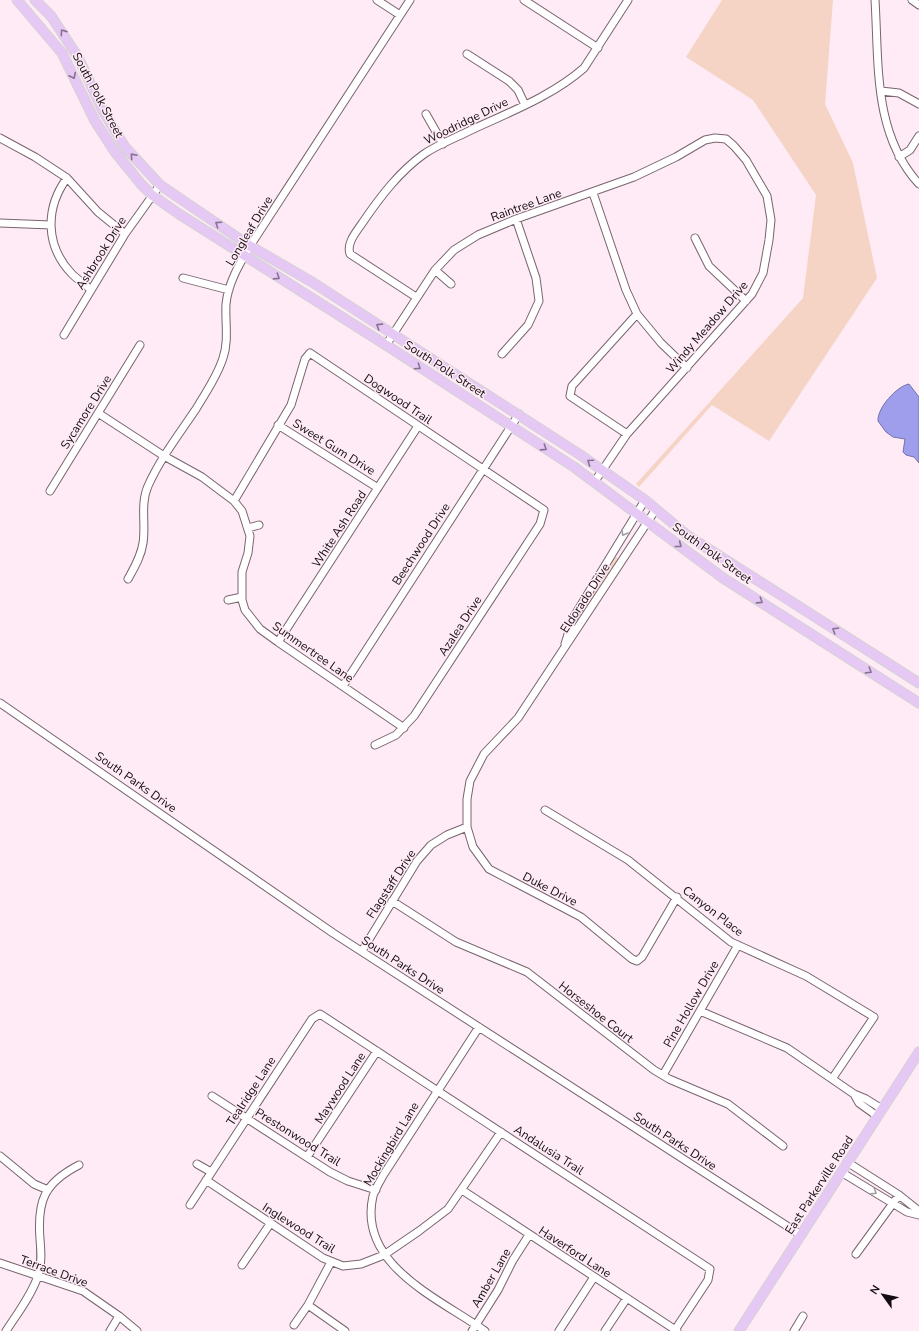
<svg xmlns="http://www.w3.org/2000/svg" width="919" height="1331" viewBox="0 0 919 1331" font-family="'Nunito Sans',sans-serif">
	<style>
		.green { fill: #f5d4c5 }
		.water { fill: #9f9eed; stroke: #7572ab }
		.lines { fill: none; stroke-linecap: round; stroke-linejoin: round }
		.minor-casing { stroke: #78646e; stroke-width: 9 }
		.major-casing { stroke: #d5d3d4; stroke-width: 11 }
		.minor { stroke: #fff; stroke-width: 7 }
		.major { stroke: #e6c8f5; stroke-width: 9 }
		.oneway { stroke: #87738e }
		.oneway2 { stroke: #a19e9f }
		.labels { text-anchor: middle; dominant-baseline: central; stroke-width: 3; stroke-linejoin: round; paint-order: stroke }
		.street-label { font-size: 12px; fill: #130c10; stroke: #feebf5 }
	</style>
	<rect width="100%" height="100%" fill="#feebf5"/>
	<!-- green -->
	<path class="green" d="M722 0H833L825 104 853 163 877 278 769 441 712 405 639 487 636 484 803 298 816 195 753 100 686 57Z
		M614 556 620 560 578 623 585 602Z"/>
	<!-- water -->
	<path class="water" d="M909 384 919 397V463L914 457 906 455 903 452 905 439 893 437 886 432 878 421C877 408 897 386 909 384Z"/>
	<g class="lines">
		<!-- minor casing -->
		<g class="minor-casing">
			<path id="minor" d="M377 0 400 15
				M524 0 598 48
				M875 0C879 64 873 134 919 184
				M912 0 919 5
				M467 54 509 81 518 90 525 105
				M881 91 899 93 919 104
				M426 114 443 144
				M0 138 35 157 67 178 98 212 125 234
				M899 157 910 150 919 136
				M67 178C45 208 45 246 72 274 78 280 85 284 91 290
				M593 193 626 290 637 314 661 343 687 368
				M0 223 51 225
				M695 238 709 266 746 301
				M435 270 451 284
				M183 278 229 290
				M416 297 350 254C346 243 357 231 363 222 380 197 399 172 424 154 437 145 453 139 467 132 507 113 551 97 584 68L628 0
				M64 335 125 234 160 185
				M386 345 435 270 454 250 478 235 516 219 634 177 676 157 705 140 715 138 726 139 734 146 746 160 767 196 771 220 769 240 763 273 752 294 627 434 595 481
				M502 354 528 325 539 301 536 278 516 219
				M98 413 164 456 202 477 234 501 242 511 250 536 248 553 242 572V600L245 610 260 629 278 642 404 728
				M278 425 378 488
				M627 434 570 396 572 386 637 314
				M50 491 140 345
				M234 501 291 405 305 359 310 353 544 510 540 524 414 716 396 735 375 745
				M656 509 518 718 484 754 470 781 467 799V827L473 847 489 869 581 917 632 959 637 961 642 957 677 897
				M248 528 259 525
				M128 579C134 568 141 557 143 543 146 524 140 504 148 486 160 459 179 434 196 409 206 392 217 377 223 358 229 341 225 322 226 304 228 283 240 263 250 246L410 0
				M228 600 242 597
				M278 642 418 426
				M565 644 573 618 645 500
				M343 686 519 414
				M0 703 333 933 801 1235
				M545 810 628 860 731 942 806 976 874 1017 832 1079
				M392 901 456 942 527 972 654 1070 669 1079 728 1104 783 1146
				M362 951 417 861 431 845 447 835 467 827
				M700 1011 787 1048 854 1094 866 1099 882 1109
				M479 1027 384 1174C380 1181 375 1189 373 1196 357 1265 440 1299 485 1331
				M663 1075 738 945
				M854 1094 859 1103 877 1116
				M212 1096 330 1172 348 1181 376 1190
				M0 1156 34 1184 48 1190
				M307 1157 377 1051
				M847 1162 899 1195 919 1211
				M197 1164 211 1172
				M841 1172 907 1212 919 1215
				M206 1180 323 1258 343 1266 361 1264 384 1255 419 1231 448 1209 501 1132
				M462 1190 677 1331
				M190 1205 312 1019 320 1014 710 1269 708 1280 675 1330
				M856 1254 899 1195
				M0 1263 83 1291 119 1316 137 1331
				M242 1265 270 1224
				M308 1305 345 1331
				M294 1325 308 1305 331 1262
				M6 1331C17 1314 31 1296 38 1276 42 1264 41 1251 40 1239 37 1201 44 1183 79 1165
				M110 1331 119 1316
				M472 1331 498 1290 513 1260 529 1235
				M559 1331 594 1277
				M605 1331 627 1298
				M794 1331 803 1316"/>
		</g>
		<!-- major casing -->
		<g class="major-casing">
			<path id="major" d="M17 0 62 53 95 121 115 152 141 184 152 195 179 214 386 345 574 467 723 578 919 703
				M35 0 51 16 78 57 103 111 125 147 160 185 250 246 312 282 579 454 645 500 688 536 919 683
				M739 1331 919 1052"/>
		</g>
		<!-- minor -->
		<use href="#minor" class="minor"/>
		<!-- major -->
		<use href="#major" class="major"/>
	</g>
	<!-- one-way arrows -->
	<defs><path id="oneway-chevron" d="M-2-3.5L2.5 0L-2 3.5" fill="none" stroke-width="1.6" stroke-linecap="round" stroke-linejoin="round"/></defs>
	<g class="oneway">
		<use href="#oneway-chevron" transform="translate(63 32) rotate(-125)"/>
		<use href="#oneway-chevron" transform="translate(73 76) rotate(63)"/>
		<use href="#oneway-chevron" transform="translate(133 156) rotate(-131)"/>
		<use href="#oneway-chevron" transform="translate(218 224) rotate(-146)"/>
		<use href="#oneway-chevron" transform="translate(277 277) rotate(33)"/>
		<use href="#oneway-chevron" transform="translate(379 326) rotate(-147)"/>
		<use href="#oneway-chevron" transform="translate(418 367) rotate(34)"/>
		<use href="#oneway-chevron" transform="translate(544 448) rotate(33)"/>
		<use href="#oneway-chevron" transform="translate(590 462) rotate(-145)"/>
		<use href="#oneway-chevron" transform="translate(679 545) rotate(38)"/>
		<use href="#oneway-chevron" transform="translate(760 601) rotate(33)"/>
		<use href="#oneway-chevron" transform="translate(835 630) rotate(-148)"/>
		<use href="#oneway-chevron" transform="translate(869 671) rotate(32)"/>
	</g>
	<g class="oneway2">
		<use href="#oneway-chevron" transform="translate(624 533) rotate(121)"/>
		<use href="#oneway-chevron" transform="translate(874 1192) rotate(32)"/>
	</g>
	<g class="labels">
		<!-- street labels -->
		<g class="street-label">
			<text transform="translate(98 95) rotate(62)">South Polk Street</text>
			<text transform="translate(466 121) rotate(-26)">Woodridge Drive</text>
			<text transform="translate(526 205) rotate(-20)">Raintree Lane</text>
			<text transform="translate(249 231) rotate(-59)">Longleaf Drive</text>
			<text transform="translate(101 253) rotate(-58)">Ashbrook Drive</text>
			<text transform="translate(707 327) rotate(-49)">Windy Meadow Drive</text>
			<text transform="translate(445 369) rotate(33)">South Polk Street</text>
			<text transform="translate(398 399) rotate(34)">Dogwood Trail</text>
			<text transform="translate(86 412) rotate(-58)">Sycamore Drive</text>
			<text transform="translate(334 447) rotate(32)">Sweet Gum Drive</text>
			<text transform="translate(339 529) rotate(-57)">White Ash Road</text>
			<text transform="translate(421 544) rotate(-57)">Beechwood Drive</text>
			<text transform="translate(712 553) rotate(36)">South Polk Street</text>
			<text transform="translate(585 598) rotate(-57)">Eldorado Drive</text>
			<text transform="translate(460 626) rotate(-57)">Azalea Drive</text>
			<text transform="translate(313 652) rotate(35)">Summertree Lane</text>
			<text transform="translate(136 782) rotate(35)">South Parks Drive</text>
			<text transform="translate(391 884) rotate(-57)">Flagstaff Drive</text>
			<text transform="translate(550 889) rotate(27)">Duke Drive</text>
			<text transform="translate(713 911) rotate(38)">Canyon Place</text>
			<text transform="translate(403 965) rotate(33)">South Parks Drive</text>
			<text transform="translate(691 1004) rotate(-60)">Pine Hollow Drive</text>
			<text transform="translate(596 1012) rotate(38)">Horseshoe Court</text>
			<text transform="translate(340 1088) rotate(-57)">Maywood Lane</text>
			<text transform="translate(251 1091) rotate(-57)">Tealridge Lane</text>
			<text transform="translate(298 1137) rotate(32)">Prestonwood Trail</text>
			<text transform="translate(675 1141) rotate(33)">South Parks Drive</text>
			<text transform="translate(391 1144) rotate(-59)">Mockingbird Lane</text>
			<text transform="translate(549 1150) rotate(33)">Andalusia Trail</text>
			<text transform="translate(819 1185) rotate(-57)">East Parkerville Road</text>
			<text transform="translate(299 1228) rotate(32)">Inglewood Trail</text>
			<text transform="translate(575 1252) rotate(33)">Haverford Lane</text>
			<text transform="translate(54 1271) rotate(20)">Terrace Drive</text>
			<text transform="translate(491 1278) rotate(-60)">Amber Lane</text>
		</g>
	</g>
	<!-- north arrow -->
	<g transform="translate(883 1295) rotate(303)" stroke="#feebf5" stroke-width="3" paint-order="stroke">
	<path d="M0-3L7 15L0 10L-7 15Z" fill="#130c10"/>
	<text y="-6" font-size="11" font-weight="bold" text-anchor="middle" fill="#130c10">N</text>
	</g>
</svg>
